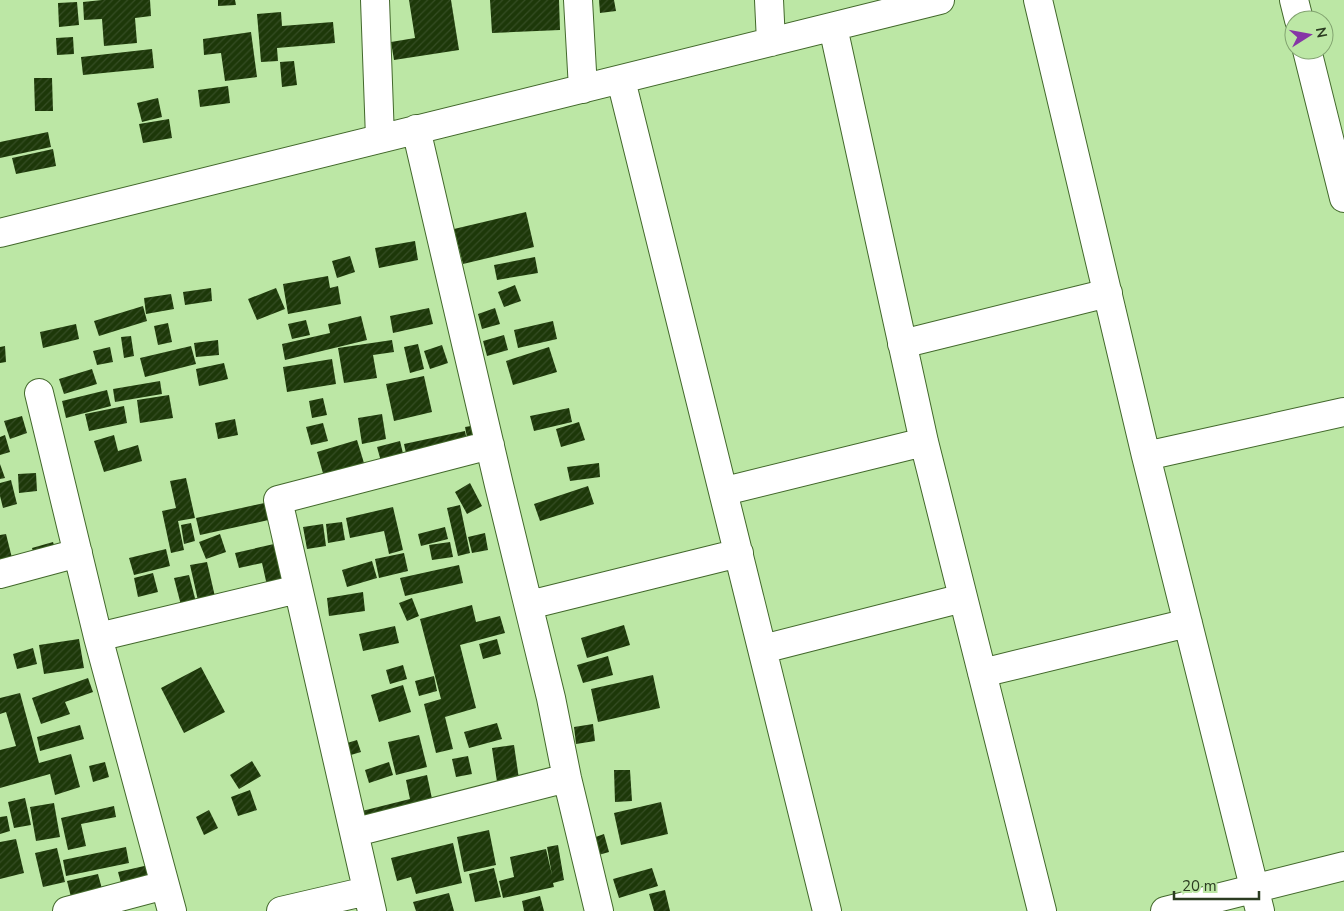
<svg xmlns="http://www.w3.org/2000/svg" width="1344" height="911" viewBox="0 0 1344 911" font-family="'Nunito Sans',sans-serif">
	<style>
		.building { fill: url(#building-hatch) }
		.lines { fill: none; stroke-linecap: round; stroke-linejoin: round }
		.minor-casing { stroke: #42682b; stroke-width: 30 }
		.minor { stroke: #fff; stroke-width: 28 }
	</style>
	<defs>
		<pattern id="building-hatch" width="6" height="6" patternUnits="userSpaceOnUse" patternTransform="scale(1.25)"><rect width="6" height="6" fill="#1d3809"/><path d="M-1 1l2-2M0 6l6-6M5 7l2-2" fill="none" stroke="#354d24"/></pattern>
	</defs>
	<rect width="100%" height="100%" fill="#bce7a5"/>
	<!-- building -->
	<path class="building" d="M102 0H150L151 16 135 18 137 43 104 46 102 19 84 20 83 2Z
		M218 0H235L236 5 218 6Z
		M409 0H451L459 50 394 60 391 42 415 38Z
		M490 0H559L560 30 492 33Z
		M599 0H614L616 11 600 13Z
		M77 2 79 25 59 27 58 3Z
		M281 12 282 26 333 22 335 43 277 48 278 61 261 62 257 14Z
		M251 32 257 77 225 81 221 53 204 55 203 39Z
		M73 37 74 54 57 55 56 38Z
		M152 49 154 68 83 75 81 57Z
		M294 61 297 85 282 87 280 62Z
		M34 78H52L53 111H35Z
		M228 86 230 103 200 107 198 90Z
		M158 98 162 117 142 122 137 103Z
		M169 119 172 138 143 143 139 124Z
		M48 132 51 147 0 158V142Z
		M53 149 56 166 16 174 12 158Z
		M526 212 534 247 463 264 454 229Z
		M415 241 418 260 379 268 375 248Z
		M350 256 355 272 337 278 332 261Z
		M535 257 538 273 497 280 494 265Z
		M328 276 330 288 338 286 341 304 288 314 283 284Z
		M515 285 521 301 504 307 498 292Z
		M211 288 212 301 185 305 183 292Z
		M276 288 285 309 257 320 248 299Z
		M171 294 174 309 146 314 144 298Z
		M143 306 147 321 99 336 94 321Z
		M429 308 433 324 393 333 390 316Z
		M495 308 500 324 482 329 478 314Z
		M361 316 367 340 285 360 282 344 330 333 328 324Z
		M306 320 310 335 292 339 288 324Z
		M553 321 557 339 518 348 514 330Z
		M168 323 172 342 158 345 154 326Z
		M76 324 79 339 43 348 40 332Z
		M504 335 508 350 487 356 483 341Z
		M131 336 134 356 124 358 121 337Z
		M218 340 219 355 196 357 194 343Z
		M392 340 394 352 373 355 377 378 344 383 338 348Z
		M418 344 424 369 410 373 404 347Z
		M442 345 448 363 430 369 424 351Z
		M5 346 6 362 0 363V347Z
		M191 346 196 364 145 377 140 358Z
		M110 347 113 362 97 365 93 351Z
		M549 347 557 372 513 385 506 361Z
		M332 359 336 384 287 392 283 367Z
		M224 363 228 379 199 386 196 369Z
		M92 369 97 384 64 394 59 379Z
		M424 376 432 412 394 421 386 384Z
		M160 381 162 394 115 402 113 389Z
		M107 390 111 406 66 418 62 401Z
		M169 395 173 418 140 423 137 400Z
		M323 398 327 415 312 418 309 401Z
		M124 406 127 423 89 431 85 414Z
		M569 408 572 422 534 431 530 416Z
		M382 414 386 439 362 444 358 418Z
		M22 416 27 433 10 439 4 421Z
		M235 419 238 435 218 439 215 423Z
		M579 422 585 440 561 447 556 429Z
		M323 423 328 441 311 445 306 427Z
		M477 425 470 453 465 427Z
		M465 431 469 450 408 463 404 444Z
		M5 435 10 452 0 455V437Z
		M114 435 118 451 138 445 142 461 104 472 94 441Z
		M357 440 367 473 326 484 317 452Z
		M400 441 406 466 384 472 377 447Z
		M599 463 600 477 570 481 567 467Z
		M0 464 5 478 0 479Z
		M36 473 37 491 19 493 18 474Z
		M186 478 195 518 178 521 184 550 171 553 162 511 176 508 170 481Z
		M11 480 17 504 3 508 0 496V483Z
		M470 483 482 506 467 514 455 492Z
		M588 486 594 504 540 521 534 504Z
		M269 502 273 519 200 535 196 518Z
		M460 505 470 553 458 556 447 508Z
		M393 507 403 550 389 554 384 531 350 538 346 518Z
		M342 522 345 540 328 543 326 524Z
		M191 523 195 541 184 544 181 525Z
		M323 524 326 546 307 549 303 527Z
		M445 527 448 539 421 546 418 534Z
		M485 533 488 550 472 553 468 537Z
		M6 534 15 570 0 573V535Z
		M220 534 226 552 206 559 199 542Z
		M53 542 58 558 37 565 32 548Z
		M450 542 453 557 432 560 429 545Z
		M274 544 285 586 268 590 262 563 239 568 235 553Z
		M166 549 170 566 134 575 129 558Z
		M404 553 408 571 379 578 375 559Z
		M372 561 377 578 347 587 342 570Z
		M207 562 216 601 199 605 190 565Z
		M459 565 463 583 405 596 400 578Z
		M153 573 158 592 138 597 134 578Z
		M189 575 197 606 182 609 174 578Z
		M363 592 365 611 329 616 327 598Z
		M412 598 419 616 407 621 399 603Z
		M472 605 476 622 500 616 505 633 460 645 476 708 445 717 453 749 436 753 424 704 441 699 420 619Z
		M624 625 630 645 587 658 581 638Z
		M395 626 399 643 363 651 359 634Z
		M79 639 84 668 44 674 39 645Z
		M497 639 501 654 483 659 479 644Z
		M33 648 37 664 17 669 13 654Z
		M608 656 613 675 583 683 577 665Z
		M403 665 407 679 390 684 386 670Z
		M201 667 225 712 184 733 161 688Z
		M653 675 660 708 598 722 591 689Z
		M434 676 437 691 419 696 415 681Z
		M88 678 93 692 65 702 70 714 41 724 32 698Z
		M403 685 411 712 379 722 371 695Z
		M20 693 39 763 71 754 80 787 55 795 50 774 0 788V750L16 746 6 712 0 714V698Z
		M497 723 502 739 469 748 464 732Z
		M593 724 595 741 576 744 574 727Z
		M80 725 84 739 40 751 37 737Z
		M419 735 427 767 396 775 388 742Z
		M357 740 361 752 337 759 334 747Z
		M514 745 519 779 497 782 492 748Z
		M468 756 472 774 456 777 452 759Z
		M252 761 261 776 239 789 230 775Z
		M105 762 109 777 93 782 89 766Z
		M389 762 393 775 369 783 365 770Z
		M614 770H630L632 801 615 802Z
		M427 775 435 813 366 829 362 811 410 799 406 780Z
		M250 790 257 810 238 816 231 797Z
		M25 798 31 825 14 828 8 802Z
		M661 802 668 834 621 845 614 813Z
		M54 803 60 837 36 841 30 807Z
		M114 806 116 817 81 824 86 846 68 850 61 818Z
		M209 810 218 828 204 835 196 817Z
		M7 816 10 831 0 834V817Z
		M489 830 496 865 464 872 457 837Z
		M604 834 609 852 595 856 590 839Z
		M16 839 24 873 0 879V842Z
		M453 843 462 883 416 894 411 877 397 881 391 858Z
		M558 845 564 880 553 883 554 887 503 898 499 881 514 877 510 857 546 849 552 875 547 847Z
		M126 847 129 863 66 876 63 860Z
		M57 848 65 882 43 887 35 853Z
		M153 864 159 890 125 898 118 872Z
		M494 868 501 897 475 902 469 874Z
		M652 868 658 886 619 898 613 879Z
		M98 874 102 889 71 897 67 881Z
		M665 890 670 911H654L649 894Z
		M449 893 454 911H416L413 902Z
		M540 896 544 911H524L522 901Z"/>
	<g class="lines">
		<!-- minor casing -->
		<g class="minor-casing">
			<path id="minor" d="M375 0 380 138
				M578 0 583 89
				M769 0 771 42
				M1038 0 1146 456 1260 911
				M1294 0 1299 20
				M833 27 924 442 1042 911
				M1307 50 1344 198
				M621 80 827 911
				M416 129 499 485 551 698 567 778 599 911
				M0 233 940 0
				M902 344 1108 293
				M39 393 98 637 172 911
				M1146 456 1344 412
				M725 491 924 442
				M0 574 78 553
				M529 605 739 553
				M98 637 298 589
				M763 649 963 598
				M982 673 1188 623
				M356 832 567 778
				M67 911 165 885
				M281 911 367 891
				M372 911 278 500 490 445
				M1165 911 1344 866"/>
		</g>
		<!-- minor -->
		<use href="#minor" class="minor"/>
	</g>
	<!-- north arrow -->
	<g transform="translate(1309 35) rotate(79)"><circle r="24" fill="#bce7a5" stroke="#82a370"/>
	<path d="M0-4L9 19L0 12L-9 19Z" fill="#8636a6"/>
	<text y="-8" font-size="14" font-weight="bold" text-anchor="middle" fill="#2b3c21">N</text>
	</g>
	<!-- scale -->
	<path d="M1174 891v8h85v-8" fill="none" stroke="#2b3c21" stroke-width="2.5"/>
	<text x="1182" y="891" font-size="15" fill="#2b3c21" stroke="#bce7a5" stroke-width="4" paint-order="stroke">20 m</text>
</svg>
